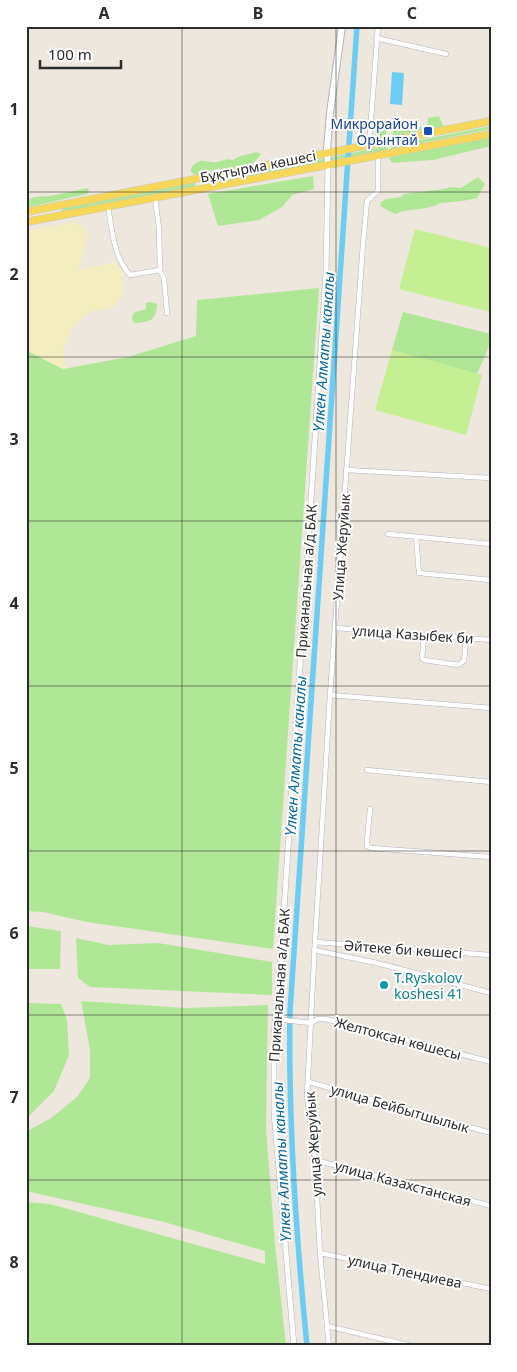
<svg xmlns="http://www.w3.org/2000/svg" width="517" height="1372" viewBox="0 0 517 1372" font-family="'Noto Sans',sans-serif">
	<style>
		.green { fill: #b0e797 }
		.sand { fill: #f4edbf }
		.pitch { fill: #c5ef93 }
		.water { fill: #6cccf4 }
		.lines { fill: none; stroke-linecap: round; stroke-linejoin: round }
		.canal { stroke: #6cccf4; stroke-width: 5.5 }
		.minor-casing { stroke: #b1b3c0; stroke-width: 5.5 }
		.tertiary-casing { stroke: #b1b3c0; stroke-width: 6 }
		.secondary-casing { stroke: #b1b3c0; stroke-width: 8 }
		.primary-casing { stroke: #c8c8c8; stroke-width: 8 }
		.minor { stroke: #fff; stroke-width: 4.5 }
		.tertiary { stroke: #fff; stroke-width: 5 }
		.secondary { stroke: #fff; stroke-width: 6 }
		.primary { stroke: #f7d759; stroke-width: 7 }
		.grid { fill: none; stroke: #2c2c2c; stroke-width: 1; stroke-opacity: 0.55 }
		.transit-dot { fill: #1a4fb4; stroke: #fff; stroke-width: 2 }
		.culture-dot { fill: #0f9aa8; stroke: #fff; stroke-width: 2 }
		.labels { text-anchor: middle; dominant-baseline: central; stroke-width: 4; stroke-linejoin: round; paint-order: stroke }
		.transit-label { font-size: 14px; fill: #164399; stroke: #fff; text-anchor: end }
		.street-label { font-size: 14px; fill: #2c2c2c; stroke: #fff }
		.culture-label { font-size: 14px; fill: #0d838f; stroke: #fff; text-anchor: start }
		.water-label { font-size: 15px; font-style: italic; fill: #076aa4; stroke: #fff }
		.neatline { fill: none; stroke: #2c2c2c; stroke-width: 2 }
		.grid-label { font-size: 16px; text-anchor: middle; font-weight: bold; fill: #2c2c2c }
	</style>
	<rect width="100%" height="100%" fill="#eee7dd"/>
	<!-- green -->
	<path class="green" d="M439 116 444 128 436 129 432 126 427 127 428 118Z
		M491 126V129L391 149 390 146Z
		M421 127V133L392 137 393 131Z
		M387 130 385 139H375V131Z
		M491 135V146L433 160 392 163 389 158 394 155Z
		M387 146 388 150 304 167 209 183 206 182Z
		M256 152 261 154C252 169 235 168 219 169 211 170 203 173 195 175L191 172V168C201 155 207 164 217 162 224 161 227 158 233 160 240 155 248 155 256 152Z
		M313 176 314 189 292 195 282 207 259 220 218 226 208 194Z
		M478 177 485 184 477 198C465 201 454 202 441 203 437 204 434 207 430 207 418 210 406 209 395 214L380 206 381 202 386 199 401 197 404 194 444 189 450 187 461 188Z
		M195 183 196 185 193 187 64 212 61 211 64 208Z
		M88 188 89 192 87 194 29 207 27 205V201L34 197 50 196Z
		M319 288 273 949 87 922 43 912 26 911V350L63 369 128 357 196 336 197 300Z
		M150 302 157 304C156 321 150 322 135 323L132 320V316L135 312 146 309V303Z
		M403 312 491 334V342L477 374 392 350Z
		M26 926 61 931 60 969H26Z
		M76 938 108 945 158 943 272 962V995L90 987 78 978Z
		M81 1001 186 1008 268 1005 266 1129 275 1244 286 1346H26V1202L50 1204 265 1264V1251L164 1222 26 1191V1132L51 1118 77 1097 90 1078V1050Z
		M26 1003 61 1004 67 1020 69 1055 54 1091 26 1119Z"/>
	<!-- sand -->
	<path class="sand" d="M75 222 88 232 87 240 78 270 115 262 123 273 122 296 112 308 92 311 73 326 63 351 67 368 63 369 26 350V231Z"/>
	<!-- pitch -->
	<path class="pitch" d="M415 229 491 248 490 312 399 289Z
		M392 350 482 375 466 435 375 410Z"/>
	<!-- water -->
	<path class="water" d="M392 72 404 73 402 105 390 104Z"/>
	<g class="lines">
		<!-- canal -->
		<path class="canal" d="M307 1346C296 1235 288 1123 290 1011L357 26"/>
		<!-- minor casing -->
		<g class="minor-casing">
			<path id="minor" d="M376 38 446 54
				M369 146 378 26
				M155 197 159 229 160 270
				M108 206C112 229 113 256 130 275L160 270 164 279 167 313
				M346 470 491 478
				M388 534 491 544
				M416 537 419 573 491 580
				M335 628 491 640
				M424 636 422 658 424 660 458 665 464 661 466 638
				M330 695 491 708
				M367 770 491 782
				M370 809 367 842V846L371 848 491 857
				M315 942 491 955
				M314 950 377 963 491 993
				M275 1019 311 1023 318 1019H326L491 1062
				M309 1082 491 1133
				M315 1160 491 1206
				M320 1253 491 1289
				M327 1326 412 1346
				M329 1346 320 1253 315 1160 307 1095 315 942 330 695 363 244 367 201 378 191V156"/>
		</g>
		<!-- tertiary casing -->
		<g class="tertiary-casing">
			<path id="tertiary" d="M294 1346 274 1112V1036L280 970 326 272 328 165"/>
		</g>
		<!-- secondary casing -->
		<g class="secondary-casing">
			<path id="secondary" d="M328 165 327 149 330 113 342 26"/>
		</g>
		<!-- primary casing -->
		<g class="primary-casing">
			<path id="primary" d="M26 212 491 121
				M26 222 491 134"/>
		</g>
		<!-- minor -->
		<use href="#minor" class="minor"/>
		<!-- tertiary -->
		<use href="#tertiary" class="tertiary"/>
		<!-- secondary -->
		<use href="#secondary" class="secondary"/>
		<!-- primary -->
		<use href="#primary" class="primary"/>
	</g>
	<!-- grid -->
	<path class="grid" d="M182 26V1346M336 26V1346M26 192H491M26 357H491M26 521H491M26 686H491M26 851H491M26 1015H491M26 1180H491"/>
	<!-- markers -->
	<rect class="transit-dot" x="423" y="126" width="10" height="10" rx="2.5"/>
	<circle class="culture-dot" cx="384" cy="985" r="5"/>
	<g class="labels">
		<!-- transit labels -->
		<g class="transit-label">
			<text x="418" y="123">Микрорайон<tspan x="418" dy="16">Орынтай</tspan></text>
		</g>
		<!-- street labels -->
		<g class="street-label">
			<text transform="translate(258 166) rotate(-11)">Бұқтырма көшесі</text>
			<text transform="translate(341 547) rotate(-86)">Улица Жеруйык</text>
			<text transform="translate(306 581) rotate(-86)">Приканальная а/д БАК</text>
			<text transform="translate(413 634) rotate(4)">улица Казыбек би</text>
			<text transform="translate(403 949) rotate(4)">Әйтеке би көшесі</text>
			<text transform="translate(279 985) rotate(-86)">Приканальная а/д БАК</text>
			<text transform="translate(398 1038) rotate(15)">Желтоксан көшесы</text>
			<text transform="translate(400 1108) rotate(16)">улица Бейбытшылык</text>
			<text transform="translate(313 1144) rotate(-94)">улица Жеруйык</text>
			<text transform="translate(403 1183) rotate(15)">улица Казахстанская</text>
			<text transform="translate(405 1271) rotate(12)">улица Тлендиева</text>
		</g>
		<!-- culture labels -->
		<g class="culture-label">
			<text x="394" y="977">T.Ryskolov<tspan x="394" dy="16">koshesi 41</tspan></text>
		</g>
		<!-- water labels -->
		<g class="water-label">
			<text transform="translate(323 352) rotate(-86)">Үлкен Алматы каналы</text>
			<text transform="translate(295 756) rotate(-86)">Үлкен Алматы каналы</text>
			<text transform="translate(281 1162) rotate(-93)">Үлкен Алматы каналы</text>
		</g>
	</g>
	<!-- border -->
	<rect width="517" height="1372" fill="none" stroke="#ffffff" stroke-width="55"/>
	<!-- scale -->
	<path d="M40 60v8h81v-8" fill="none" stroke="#2c2c2c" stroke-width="2.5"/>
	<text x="48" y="60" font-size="15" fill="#2c2c2c" stroke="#ffffff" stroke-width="4" paint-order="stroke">100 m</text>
	<rect x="28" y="28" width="462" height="1316" class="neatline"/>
	<g class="grid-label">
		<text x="104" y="19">A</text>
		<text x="258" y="19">B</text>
		<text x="412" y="19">C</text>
		<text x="14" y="115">1</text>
		<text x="14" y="280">2</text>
		<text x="14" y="445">3</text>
		<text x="14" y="609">4</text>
		<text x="14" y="774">5</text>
		<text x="14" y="939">6</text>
		<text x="14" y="1103">7</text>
		<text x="14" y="1268">8</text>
	</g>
</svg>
